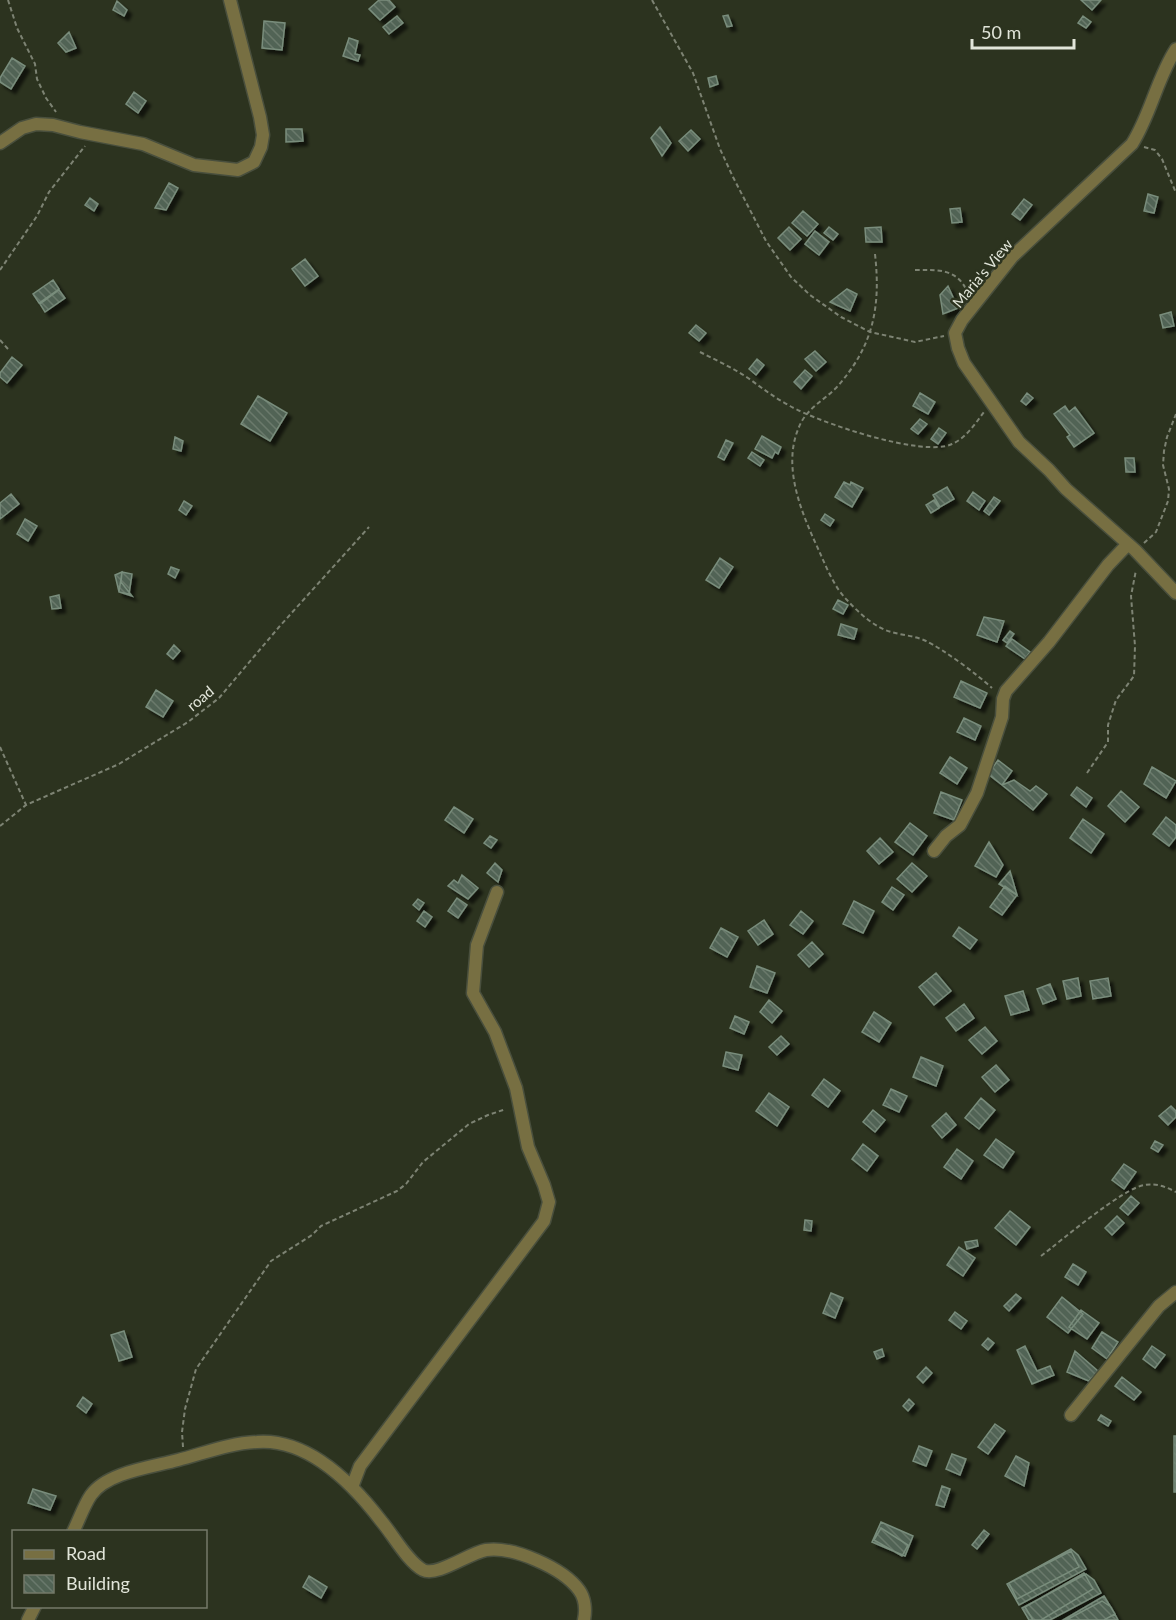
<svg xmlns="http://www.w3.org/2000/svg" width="1176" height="1620" viewBox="0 0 1176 1620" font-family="Lato,sans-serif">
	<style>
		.building { fill: url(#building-back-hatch); stroke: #798d7c; stroke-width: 1.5; filter: url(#shadow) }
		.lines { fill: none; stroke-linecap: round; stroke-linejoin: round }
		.minor-casing { stroke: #494f3d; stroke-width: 15 }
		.path { stroke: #7d8373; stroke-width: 2; stroke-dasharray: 4.5 3; stroke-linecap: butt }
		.minor { stroke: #776f42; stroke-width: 12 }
		.labels { text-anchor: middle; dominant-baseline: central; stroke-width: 5; stroke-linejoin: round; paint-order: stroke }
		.street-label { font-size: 15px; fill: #e1e5d9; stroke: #2c331f }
	</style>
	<defs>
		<pattern id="building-back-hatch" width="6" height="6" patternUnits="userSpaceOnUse" patternTransform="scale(1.5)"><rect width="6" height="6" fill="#516354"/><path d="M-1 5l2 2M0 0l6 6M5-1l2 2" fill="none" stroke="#6a796c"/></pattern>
		<filter id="shadow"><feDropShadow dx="4.5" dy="4.5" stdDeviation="1.5" flood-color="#0009"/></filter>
	</defs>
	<rect width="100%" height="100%" fill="#2c331f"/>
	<!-- building -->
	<path class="building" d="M379 0H389L395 7 380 20 369 9Z
		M1081 0H1101L1092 10Z
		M117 1 127 10 124 16 113 10Z
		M728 15 732 26 727 27 723 16Z
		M397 16 403 23 389 34 383 27Z
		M1083 16 1091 22 1086 28 1078 23Z
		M264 21 285 23 282 50 262 48Z
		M69 32 76 48 66 52 58 43Z
		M349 38 358 41 355 54 360 55 358 61 343 56Z
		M12 58 25 66 11 89 0 82V78Z
		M716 76 718 84 710 87 708 78Z
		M134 92 146 101 138 113 126 104Z
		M660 127 671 143 662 156 651 138Z
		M286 129H302L303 141 286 142Z
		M691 130 700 139 688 151 679 141Z
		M169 183 178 188 166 210 155 208Z
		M1148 194 1158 197 1154 213 1144 211Z
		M90 198 98 204 94 211 85 205Z
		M1024 199 1032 205 1020 220 1012 214Z
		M960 208 962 222 952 223 950 209Z
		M803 211 818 224 807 236 792 223Z
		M789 227 801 239 790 250 778 238Z
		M829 227 838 234 833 240 824 233Z
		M881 227 882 242H866L865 228Z
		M815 231 829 242 819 255 805 244Z
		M305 259 318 276 305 286 292 269Z
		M53 280 59 289 39 303 33 294Z
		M948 286 958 308 943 314 940 295Z
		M847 289 857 294 850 311 830 302Z
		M59 290 65 298 45 312 40 304Z
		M1171 312 1174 326 1163 328 1160 315Z
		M696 325 706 333 699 341 689 333Z
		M815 351 826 362 816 371 805 359Z
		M12 357 22 365 7 383 0 377V373Z
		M757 359 764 365 756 375 749 369Z
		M805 370 812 376 801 389 794 382Z
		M920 393 935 402 928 414 913 406Z
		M1027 393 1033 398 1026 405 1021 401Z
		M258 396 287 413 270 441 241 424Z
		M1065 406 1069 412 1075 407 1094 433 1074 447 1067 437 1070 435 1054 414Z
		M920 419 927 424 918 434 911 429Z
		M939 428 946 433 938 444 931 439Z
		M762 436 781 447 778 454 775 452 772 458 755 449Z
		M175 437 183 441 181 451 173 449Z
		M726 440 733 443 724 460 718 457Z
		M752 452 764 460 760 466 748 458Z
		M1125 458H1134L1135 472H1126Z
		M844 482 850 485 851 482 863 488 852 507 835 497Z
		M947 487 954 499 940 507 933 495Z
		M973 492 985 501 979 510 967 501Z
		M11 494 19 504 0 519V503Z
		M994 497 1000 501 989 515 984 511Z
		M934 500 939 508 931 513 926 505Z
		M184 501 192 506 186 515 179 510Z
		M825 514 834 520 830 526 821 520Z
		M25 519 37 526 28 541 17 534Z
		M720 558 733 567 719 588 706 580Z
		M171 567 179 570 175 578 168 574Z
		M122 572 132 574 129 594 119 592Z
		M122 572 121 582 132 596 119 592 115 575Z
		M59 595 61 608 52 609 50 597Z
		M838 600 848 605 843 614 833 609Z
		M984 617 1004 621 997 642 977 635Z
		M841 624 857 629 854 639 838 635Z
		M1010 631 1014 634 1007 643 1003 640Z
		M1012 639 1030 652 1025 659 1006 646Z
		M174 645 180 651 173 659 167 654Z
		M961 681 987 693 980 708 954 697Z
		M156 690 173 701 163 717 146 707Z
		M964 718 981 726 975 740 957 732Z
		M950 757 967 768 957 784 940 773Z
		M998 760 1012 771 1002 785 988 774Z
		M1152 767 1176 781 1166 798 1144 784Z
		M1014 780 1030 791 1036 786 1047 794 1033 810 1002 785Z
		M1077 787 1092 798 1086 807 1071 795Z
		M1121 791 1139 807 1125 822 1108 806Z
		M941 792 962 800 954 820 934 813Z
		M454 807 473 819 464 833 445 820Z
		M1166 817 1176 825V837L1169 846 1153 834Z
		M1083 819 1104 834 1091 853 1070 838Z
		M910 823 927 836 913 855 895 842Z
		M490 836 497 840 491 848 484 843Z
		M880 838 893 852 879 864 867 851Z
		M989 842 1003 865 996 877 975 866Z
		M495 863 502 870 498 882 487 873Z
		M912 863 927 876 912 892 897 879Z
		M1010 871 1017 895 999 884Z
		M462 875 478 888 468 899 448 886 454 880 458 883Z
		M1005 886 1017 895 1002 915 990 907Z
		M892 887 904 895 893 910 882 902Z
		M457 898 467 905 458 918 448 911Z
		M418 899 424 903 419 910 413 905Z
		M854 901 874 911 863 933 843 924Z
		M424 911 432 917 425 927 417 921Z
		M801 911 813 921 803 934 790 925Z
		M764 920 773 934 758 945 748 931Z
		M959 927 977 940 970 949 953 936Z
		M721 928 738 937 727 957 710 948Z
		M812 942 823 954 809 967 798 955Z
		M757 966 775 973 767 993 750 987Z
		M936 973 951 991 934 1005 919 987Z
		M1078 978 1081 996 1067 999 1063 981Z
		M1108 978 1111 996 1093 999 1090 981Z
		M1050 984 1056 999 1043 1004 1037 989Z
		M1023 991 1029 1010 1011 1015 1005 996Z
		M769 1000 782 1011 772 1023 760 1012Z
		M964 1004 974 1018 956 1031 946 1018Z
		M874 1012 891 1023 879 1042 862 1032Z
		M735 1016 749 1022 744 1034 730 1028Z
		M985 1027 997 1041 982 1054 969 1040Z
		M781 1036 789 1044 777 1055 769 1047Z
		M726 1052 742 1055 738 1070 723 1066Z
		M921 1057 943 1066 936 1086 913 1077Z
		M996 1065 1009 1080 995 1092 982 1077Z
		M824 1079 840 1091 828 1107 812 1095Z
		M891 1089 907 1096 899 1112 883 1105Z
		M769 1093 789 1107 777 1126 756 1111Z
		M981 1098 995 1110 979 1129 965 1118Z
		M1171 1106 1176 1111V1117L1168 1125 1159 1116Z
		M873 1110 885 1120 875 1132 863 1122Z
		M946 1113 956 1125 942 1138 932 1126Z
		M996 1139 1014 1152 1003 1168 984 1155Z
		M1155 1141 1163 1145 1158 1152 1151 1148Z
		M863 1144 878 1156 867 1171 852 1159Z
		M957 1149 973 1161 961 1179 944 1167Z
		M1124 1164 1136 1172 1124 1189 1112 1180Z
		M1131 1196 1139 1203 1128 1215 1120 1208Z
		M1010 1211 1030 1227 1016 1245 995 1228Z
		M1117 1216 1124 1223 1112 1235 1105 1228Z
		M805 1220 812 1221 811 1231 804 1230Z
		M977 1240 978 1246 967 1249 965 1242Z
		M959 1247 975 1258 963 1276 947 1265Z
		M1073 1264 1086 1272 1078 1285 1065 1277Z
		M831 1293 843 1298 835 1318 823 1313Z
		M1016 1294 1021 1298 1009 1311 1004 1306Z
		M1062 1297 1083 1314 1068 1333 1047 1317Z
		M1081 1310 1099 1323 1087 1339 1069 1327Z
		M955 1312 967 1321 961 1329 949 1320Z
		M124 1331 132 1357 119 1361 111 1335Z
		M1102 1332 1118 1342 1107 1359 1092 1348Z
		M988 1338 994 1343 988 1350 982 1345Z
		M1025 1346 1037 1371 1050 1366 1054 1375 1032 1384 1017 1350Z
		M1152 1346 1165 1355 1155 1368 1143 1359Z
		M882 1349 884 1356 877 1359 874 1352Z
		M1075 1351 1098 1371 1089 1381 1067 1372Z
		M926 1367 932 1373 923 1383 917 1377Z
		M1122 1377 1141 1392 1134 1400 1115 1386Z
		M83 1397 92 1404 86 1413 77 1406Z
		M909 1399 914 1404 908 1411 903 1406Z
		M1101 1415 1111 1421 1108 1426 1098 1420Z
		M995 1424 1005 1431 988 1454 978 1447Z
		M1174 1436H1176V1492H1174Z
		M919 1446 932 1451 926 1466 913 1461Z
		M952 1454 966 1459 960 1475 946 1469Z
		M1016 1456 1029 1463 1024 1486 1005 1476Z
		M942 1486 950 1489 944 1507 936 1505Z
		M33 1489 56 1496 50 1510 28 1503Z
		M881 1522 913 1536 905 1556 872 1542Z
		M881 1528 908 1545 902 1556 874 1540Z
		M984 1530 989 1534 977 1549 972 1545Z
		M1071 1549 1078 1555 1086 1569 1019 1605 1007 1584Z
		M1071 1551 1079 1567 1017 1599 1009 1583Z
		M1084 1573 1093 1589 1041 1620H1033L1025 1607Z
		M1086 1574 1094 1580 1101 1593 1050 1620H1029L1022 1608Z
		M309 1576 327 1587 321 1598 303 1587Z
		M1104 1596 1115 1614 1104 1620H1063Z
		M1102 1601 1111 1607 1118 1620H1066Z"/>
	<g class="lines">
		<!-- minor casing -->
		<g class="minor-casing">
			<path id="minor" d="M1176 49C1157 78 1151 114 1132 144L1012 257 962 320 955 333 958 348 964 363 1019 442 1049 470 1066 489 1135 550 1176 593
				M0 143 22 128 36 124 53 125 80 132 143 144 194 165 238 170 254 162 261 147 263 135 260 117 230 0
				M934 851 946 836 960 825 977 793 1002 717 1003 699 1006 691 1049 642 1108 565 1127 545
				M1071 1415 1159 1306 1176 1292
				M352 1487 360 1466 544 1221 549 1202 544 1185 528 1147 516 1088 495 1032 473 993 477 945 497 892
				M73 1532C79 1520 84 1505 91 1495 107 1472 153 1467 178 1460 205 1453 230 1443 257 1442 309 1438 353 1484 382 1522 393 1535 408 1562 423 1570 437 1577 469 1553 486 1550 513 1546 563 1568 579 1590 585 1598 586 1610 584 1620
				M28 1620 35 1606"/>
		</g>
		<!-- path -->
		<path class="path" d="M8 0 17 28 35 64 37 79 46 98 56 112
			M652 0 693 73 720 149 733 177 766 241 791 277 810 295 841 317 870 332 915 342 944 336
			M1144 147 1155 150 1162 159 1176 193
			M875 254C881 308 873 347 836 388 823 401 806 409 799 427 781 468 803 516 820 553 827 569 835 588 847 600 859 613 874 627 891 632 902 635 915 636 926 641 943 649 978 675 992 688
			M0 270 37 216 49 192 85 146
			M915 270C939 270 957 268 968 293
			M0 340 8 349
			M700 352C716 360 733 368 748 378 762 388 775 398 790 406 818 422 923 458 952 444 966 438 975 424 984 412
			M1144 543 1156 532 1168 501 1169 489 1163 465 1164 451 1167 437 1176 414
			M0 747 26 805
			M1087 773 1108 742V725L1116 700 1134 676 1135 646 1131 596 1136 570
			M0 826 26 805 119 764 188 722 219 698 279 627 369 527
			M1041 1256C1061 1241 1124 1187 1145 1185 1157 1183 1166 1187 1176 1192
			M183 1447 182 1432 185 1409 196 1369 271 1261 312 1235 321 1226 397 1191 406 1184 423 1162 469 1124 488 1115 506 1109"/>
		<!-- minor -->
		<use href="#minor" class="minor"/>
	</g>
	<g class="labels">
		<!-- street labels -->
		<g class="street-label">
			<text transform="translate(982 273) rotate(-50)">Maria's View</text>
			<text transform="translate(200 698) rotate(-40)">road</text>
		</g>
	</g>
	<!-- legend -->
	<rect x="12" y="1530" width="195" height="78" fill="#2c331f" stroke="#747a69" stroke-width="1.5"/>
	<rect x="24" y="1550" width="30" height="9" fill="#776f42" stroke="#747a69" stroke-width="1.5"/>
	<text x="66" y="1560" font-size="18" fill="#e1e5d9">Road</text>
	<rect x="24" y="1575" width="30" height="18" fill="url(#building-back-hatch)" stroke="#747a69" stroke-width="1.5"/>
	<text x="66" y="1590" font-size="18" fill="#e1e5d9">Building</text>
	<!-- scale -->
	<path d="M972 39v9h102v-9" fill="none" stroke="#e1e5d9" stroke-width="3"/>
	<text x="981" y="39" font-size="18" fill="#e1e5d9" stroke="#2c331f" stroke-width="4.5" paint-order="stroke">50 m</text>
</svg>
